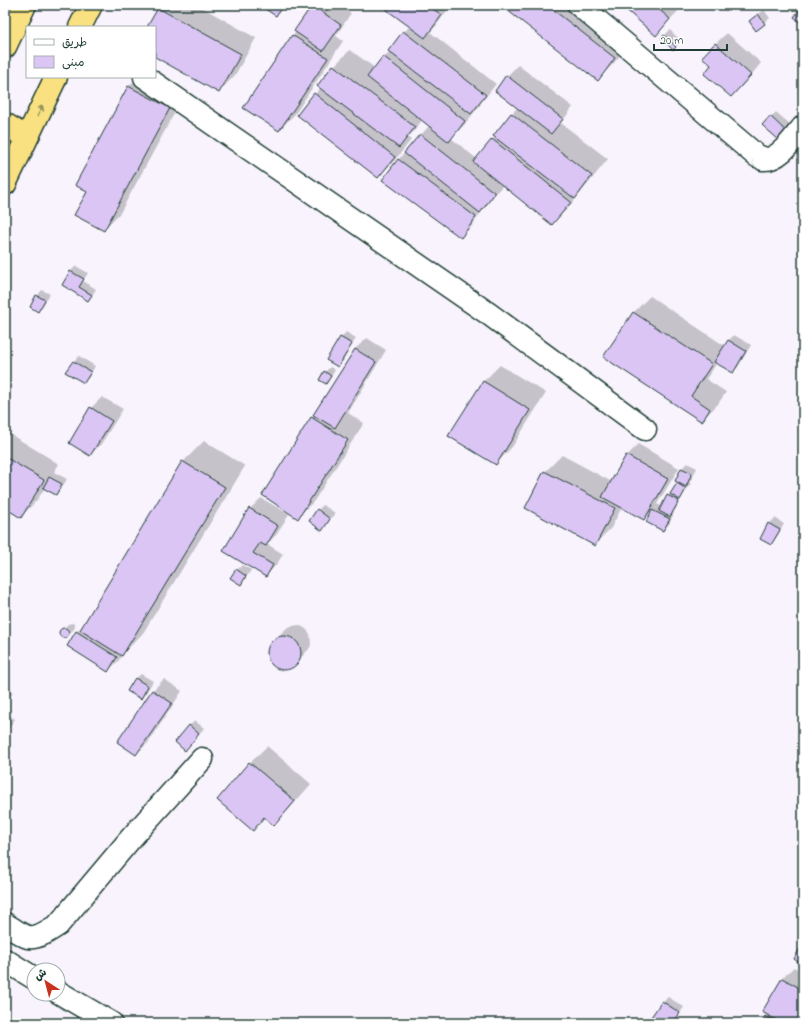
<svg xmlns="http://www.w3.org/2000/svg" width="808" height="1028" viewBox="0 0 808 1028" font-family="'Indie Flower','Playpen Sans Arabic',sans-serif">
	<style>
		.shadow { fill: #0003 }
		.building { fill: #dac5f5; stroke: #1f3d34 }
		.lines { fill: none; stroke-linecap: round; stroke-linejoin: round }
		.street-casing { stroke: #1f3d34; stroke-width: 25 }
		.highway-casing { stroke: #1f3d34; stroke-width: 25 }
		.street { stroke: #fff; stroke-width: 22 }
		.highway { stroke: #f9e181; stroke-width: 22 }
		.oneway { stroke: #8c8f5a }
	</style>
	<rect width="100%" height="100%" fill="#f8f3fd"/>
	<filter id="ink" filterUnits="userSpaceOnUse"><feTurbulence type="fractalNoise" baseFrequency=".025" numOctaves="2"/><feDisplacementMap in="SourceGraphic" scale="8" xChannelSelector="R" yChannelSelector="G"/><feConvolveMatrix kernelMatrix="1 2 1 2 8 2 1 2 1" color-interpolation-filters="sRGB"/></filter>
	<g filter="url(#ink)">
		<!-- shadow -->
		<path class="shadow" d="M162 5H198L256 38 235 75 219 92 155 56V27H148L159 8Z
			M313 5H339L351 13 336 36 343 41 295 114 279 130 245 107 293 35 296 32Z
			M381 5H451L436 26 430 32 496 84 480 104H481L465 124 451 138 477 159 496 136 511 114 518 107 507 76 518 65 573 107 561 123 608 159 569 207 552 224 503 185 486 205 472 226 461 237 398 160 429 126 422 120 415 130 408 137 411 140 395 160 378 177 315 94 321 88 334 66 350 50 375 68 390 51 404 32 410 26Z
			M512 5H584L631 41 614 63 598 79Z
			M626 5H678L681 8 656 34Z
			M764 10 770 18 756 29 750 21Z
			M670 30 681 41 673 49 662 38Z
			M727 33 761 63 743 85 731 96 713 65 715 44Z
			M155 75 186 92 120 213 103 230 89 191 76 185 129 86 139 77Z
			M776 112 792 126 785 133 771 117Z
			M76 266 88 273 83 281 96 289 93 294 88 299 63 284 71 271Z
			M42 290 50 294 43 305 38 311 37 296Z
			M650 296 725 346 729 340 734 335 751 345 738 367 733 372 717 363 706 379 726 392 718 404 701 421 633 313Z
			M346 332 356 338 343 361 338 366 341 338Z
			M367 338 386 350 348 413 364 423 314 501 298 517 263 495 312 417 315 414 355 349Z
			M79 356 95 366 89 377 84 382 73 362Z
			M500 365 546 393 512 447 496 464 450 435 484 381Z
			M330 367 335 370 331 377 326 383 325 372Z
			M102 397 123 409 101 444 90 455 91 408Z
			M5 431 59 464 54 472 67 479 61 489 56 494 45 488 37 500 21 517 5 507Z
			M204 441 245 466 143 633 123 654 120 659 108 671 77 632 83 625 183 462Z
			M638 444 679 468 657 504 662 507 668 496 674 490 679 482 682 468 687 463 697 468 691 480 689 482 691 483 683 495 675 510 673 512 674 513 669 524 663 530 648 521 653 510 644 519 622 507 611 528 595 544 526 508 545 472 562 455 612 482 627 456Z
			M261 498 289 514 277 534 267 544 283 554 277 564 266 576 224 551 250 509Z
			M323 505 335 513 327 524 322 529 318 510Z
			M775 518 784 524 776 538 771 544 769 524Z
			M242 565 251 570 246 578 241 583 237 570Z
			M72 623 74 624 75 627 74 629 68 635 64 637 60 633 62 630 68 624Z
			M298 625 303 627 307 630 310 634 311 645 309 649 294 665 284 669 279 668 274 666 270 662 268 657 267 651 269 646 272 641 288 627Z
			M141 674 153 681 146 693 141 698 135 679Z
			M164 679 182 691 148 743 136 754 118 742 153 690Z
			M5 687 13 693 5 705Z
			M5 713 15 719 5 734Z
			M195 721 204 728 191 744 189 726Z
			M267 746 311 784 290 808 274 825 265 817 253 829 218 800 250 763Z
			M794 967 803 973V1023H762L768 1014 782 978Z
			M668 997 684 1007 674 1023H649L662 1002Z
			M5 1013 20 1023H5Z"/>
		<!-- building -->
		<path class="building" d="M259 5H283L276 16Z
			M312 5 341 25 323 51 294 31Z
			M380 5H427L442 15 425 38Z
			M511 5H547L615 58 598 81 507 10Z
			M625 5H654L670 19 656 36 623 7Z
			M803 5V25L794 17Z
			M158 8 241 54 219 93 155 57V27H147Z
			M758 14 765 24 756 31 749 21Z
			M403 31 486 95 471 114 388 51Z
			M292 35 328 58 279 131 243 108Z
			M664 35 676 47 673 50 661 38Z
			M715 43 751 75 731 97 704 74 711 65 702 57Z
			M383 56 465 121 449 142 367 77Z
			M333 65 415 127 399 148 317 86Z
			M506 75 563 119 551 134 495 91Z
			M128 86 170 108 104 231 74 215 87 192 75 185Z
			M314 93 395 157 378 178 297 115Z
			M511 113 592 176 575 199 493 136Z
			M770 116 787 132 779 140 762 125Z
			M420 134 495 193 480 213 404 153Z
			M492 139 571 202 552 225 473 162Z
			M398 159 476 217 461 238 382 180Z
			M70 271 84 279 79 287 92 295 88 301 62 285Z
			M36 295 45 300 38 312 30 307Z
			M633 312 712 364 691 396 710 409 702 422 603 357Z
			M340 337 352 344 338 367 326 360Z
			M728 340 746 351 733 373 714 362Z
			M355 349 376 362 335 428 313 415Z
			M73 361 91 372 84 383 65 372Z
			M324 371 331 376 326 384 319 380Z
			M483 381 530 410 496 465 448 436Z
			M90 407 112 421 90 456 69 443Z
			M311 417 348 440 298 519 262 495Z
			M626 455 668 479 644 520 602 497Z
			M5 457 44 480 21 518 5 508Z
			M182 461 225 487 122 656 80 630Z
			M681 468 692 473 686 487 675 481Z
			M544 471 615 508 595 546 525 508Z
			M49 477 62 484 56 495 43 488Z
			M677 483 686 489 680 500 670 494Z
			M667 495 679 501 670 517 659 511Z
			M249 508 278 526 266 546 260 543 253 553 273 565 266 577 223 551Z
			M317 509 330 519 322 531 309 521Z
			M652 510 670 519 663 531 646 522Z
			M768 523 780 530 771 545 760 539Z
			M236 569 246 576 241 585 230 578Z
			M59 633a5 5 0 1 1 10 0a5 5 0 1 1-10 0Z
			M76 631 117 657 108 672 67 646Z
			M267 653a17 17 0 1 1 34 0a17 17 0 1 1-34 0Z
			M135 678 148 686 141 699 127 691Z
			M152 690 172 703 136 755 117 742Z
			M189 725 199 734 185 751 175 742Z
			M249 762 295 801 274 826 264 817 253 831 217 800Z
			M800 948 803 950V961L801 964 794 959Z
			M782 978 803 990V1023H782L762 1012Z
			M662 1001 680 1013 673 1023H647Z
			M765 1016 778 1023H761Z"/>
		<g class="lines">
			<!-- street casing -->
			<g class="street-casing">
				<path id="street" d="M579 5 757 156C758 156 763 158 763 159 780 161 794 137 803 127
					M145 77 489 314 645 429
					M5 924C12 928 20 935 28 937 38 939 50 930 58 925L132 837 202 759
					M5 960 34 978
					M58 992 111 1023"/>
			</g>
			<!-- highway casing -->
			<g class="highway-casing">
				<path id="highway" d="M80 27 91 5
					M5 47 25 5
					M5 124 27 138
					M5 184 56 77"/>
			</g>
			<!-- street -->
			<use href="#street" class="street"/>
			<!-- highway -->
			<use href="#highway" class="highway"/>
		</g>
		<!-- one-way arrows -->
		<defs><path id="oneway-shaft" d="M-6 0H5M1.5-3L5.5 0L1.5 3" fill="none" stroke-width="1.6" stroke-linecap="round" stroke-linejoin="round"/></defs>
		<use class="oneway" href="#oneway-shaft" transform="translate(40 111) rotate(-65)"/>
	</g>
	<!-- margin -->
	<rect width="808" height="1028" fill="none" stroke="#fff" stroke-width="20"/>
	<rect x="10" y="10" width="788" height="1008" fill="none" stroke="#1f3d34" stroke-width="1.5" filter="url(#ink)"/>
	<!-- legend -->
	<rect x="26" y="26" width="130" height="52" fill="#ffffff" stroke="#a5b1ae"/>
	<rect x="34" y="39" width="20" height="6" fill="#ffffff" stroke="#a5b1ae"/>
	<text x="62" y="46" font-size="12" fill="#1f3d34">طريق</text>
	<rect x="34" y="56" width="20" height="12" fill="#dac5f5" stroke="#a5b1ae"/>
	<text x="62" y="66" font-size="12" fill="#1f3d34">مبنى</text>
	<!-- north arrow -->
	<g transform="translate(46 982) rotate(324)"><circle r="19" fill="#ffffff" stroke="#a5b1ae"/>
	<path d="M0-3L7 15L0 10L-7 15Z" fill="#c8321e"/>
	<text y="-6" font-size="11" font-weight="bold" text-anchor="middle" fill="#1f3d34">ش</text>
	</g>
	<!-- scale -->
	<path d="M654 44v6h73v-6" fill="none" stroke="#1f3d34" stroke-width="2"/>
	<text x="660" y="44" font-size="12" fill="#1f3d34" stroke="#ffffff" stroke-width="3" paint-order="stroke">20 m</text>
</svg>
